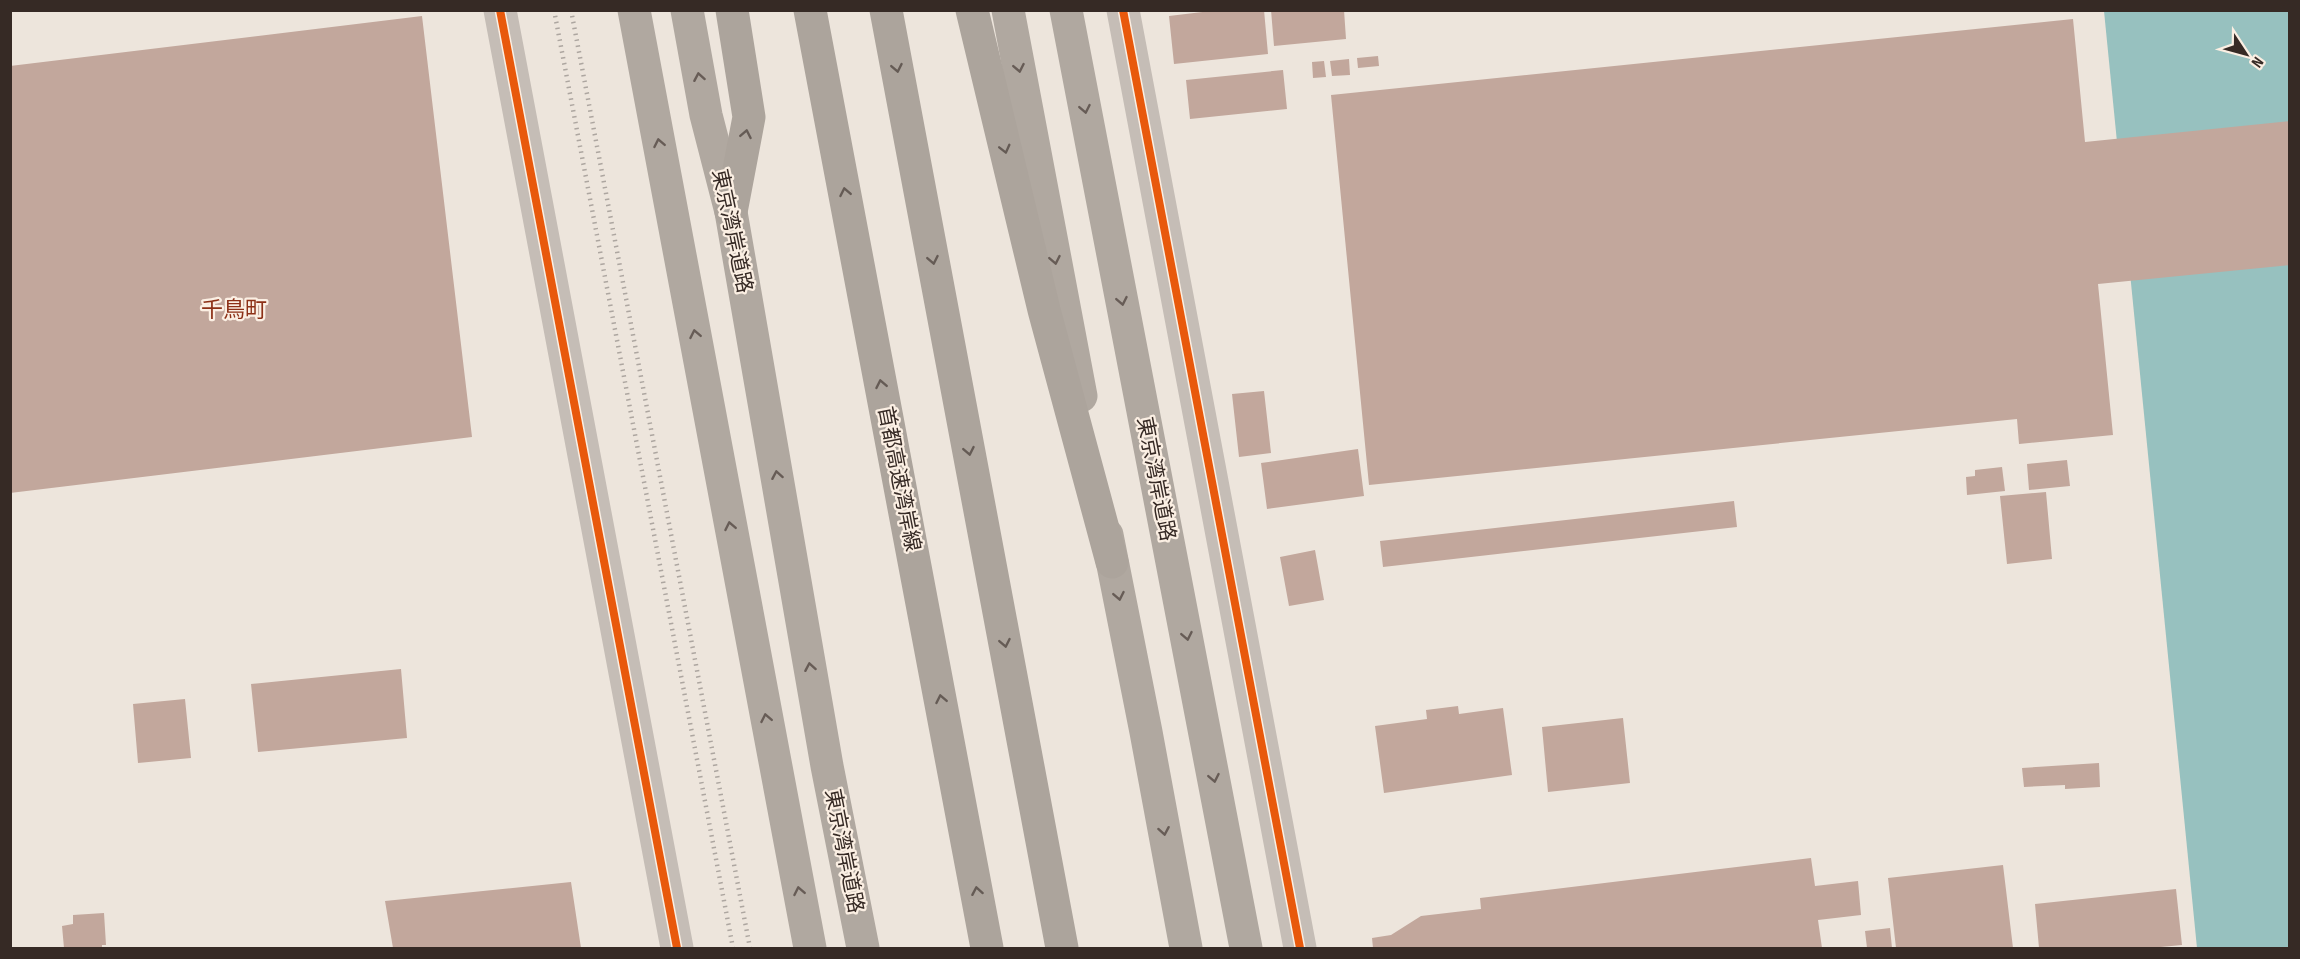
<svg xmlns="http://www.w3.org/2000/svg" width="2300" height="959" viewBox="0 0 2300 959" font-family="'Sofia Sans Condensed','Noto Sans JP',sans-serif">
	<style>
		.water { fill: #97c1bf }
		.building { fill: #c2a79c }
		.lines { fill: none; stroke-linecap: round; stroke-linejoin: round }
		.minor { stroke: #c5bdb6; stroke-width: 33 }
		.tertiary { stroke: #c5bdb6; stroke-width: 33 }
		.trunk { stroke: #b0a8a0; stroke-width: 33 }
		.motorway { stroke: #aca49c; stroke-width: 33 }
		.rail { stroke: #ada6a0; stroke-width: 4.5; stroke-dasharray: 1.5 4.5; stroke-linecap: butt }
		.cycleway-casing { stroke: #fbefe3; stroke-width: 11 }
		.cycleway { stroke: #e8590c; stroke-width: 8 }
		.oneway { stroke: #655b55 }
		.oneway2 { stroke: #675c56 }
		.labels { text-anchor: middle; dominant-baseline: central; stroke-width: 4.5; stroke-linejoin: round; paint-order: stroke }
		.street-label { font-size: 21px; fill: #362a25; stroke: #fbefe3 }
		.neighbourhood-label { font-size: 22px; fill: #8c3016; stroke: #fbefe3 }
	</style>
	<rect width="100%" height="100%" fill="#ede5dc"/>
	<!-- water -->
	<path class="water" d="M2104 11H2289V948H2197Z"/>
	<!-- building -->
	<path class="building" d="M1219 10H1264L1268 54 1174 64 1169 16Z
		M1271 10H1344L1346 39 1274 46Z
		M422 16 472 437 10 493V66Z
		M2073 19 2085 142 2290 121V265L2098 284 2113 435 2019 444 2017 419 1369 485 1331 95Z
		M1378 56 1379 66 1358 68 1357 58Z
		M1349 59 1350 75 1332 76 1330 61Z
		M1324 61 1326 77 1313 78 1312 62Z
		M1283 70 1287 109 1190 119 1186 80Z
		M1264 391 1271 453 1239 457 1232 394Z
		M1358 449 1364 496 1267 509 1261 463Z
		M2067 460 2070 486 2029 490 2027 464Z
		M2002 467 2005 491 1967 495 1966 477 1975 476V470Z
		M2046 492 2052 559 2007 564 2000 496Z
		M1734 501 1737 527 1383 567 1380 541Z
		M1315 550 1324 600 1289 606 1280 557Z
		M401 669 407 738 258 752 251 684Z
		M185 699 191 758 138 763 133 704Z
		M1458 706 1459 714 1503 708 1512 775 1384 793 1375 726 1427 719 1426 710Z
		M1623 718 1630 783 1548 792 1542 727Z
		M2099 763 2100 787 2065 789V785L2024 787 2022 768Z
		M1811 858 1815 886 1858 881 1861 915 1818 920 1822 948H1373L1372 938 1391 935 1421 916 1481 909 1480 898Z
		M2003 865 2013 948H1896L1888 878Z
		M571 882 581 948H393L385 901Z
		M2176 889 2182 945 2150 948H2039L2035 904Z
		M104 913 106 945H102V948H64L62 926 73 924V915Z
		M1890 928 1892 948H1867L1865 931Z"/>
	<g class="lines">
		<!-- minor -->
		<path class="minor" d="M500 10 677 948"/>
		<!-- tertiary -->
		<path class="tertiary" d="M1123 10 1300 948"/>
		<!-- trunk -->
		<path class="trunk" d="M634 10 810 948
			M687 10 706 115 731 212 827 766 863 948
			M1008 10 1081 396
			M1066 10 1246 948
			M1107 535 1146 732 1186 948"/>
		<!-- motorway -->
		<path class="motorway" d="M810 10 987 948
			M886 10 1062 948
			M972 10 1044 310 1112 562
			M731 212 749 117 732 10"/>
		<!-- rail -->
		<path class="rail" d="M554 10 733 948
			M571 10 750 948"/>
		<!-- cycleway casing -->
		<g class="cycleway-casing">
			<path id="cycleway" d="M500 10 677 948
				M1123 10 1300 948"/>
		</g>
		<!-- cycleway -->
		<use href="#cycleway" class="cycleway"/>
	</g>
	<!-- one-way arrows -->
	<defs><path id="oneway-chevron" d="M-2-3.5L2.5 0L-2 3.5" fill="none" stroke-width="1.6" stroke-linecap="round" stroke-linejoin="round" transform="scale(1.5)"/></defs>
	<g class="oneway">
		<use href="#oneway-chevron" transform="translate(897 68) rotate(79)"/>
		<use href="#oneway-chevron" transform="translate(746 134) rotate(-79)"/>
		<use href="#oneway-chevron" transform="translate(1005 149) rotate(76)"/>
		<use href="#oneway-chevron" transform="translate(845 192) rotate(-101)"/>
		<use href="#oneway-chevron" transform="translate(933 260) rotate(79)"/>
		<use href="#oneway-chevron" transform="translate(881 384) rotate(-101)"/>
		<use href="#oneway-chevron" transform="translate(969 451) rotate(79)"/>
		<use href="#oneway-chevron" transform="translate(1005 643) rotate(79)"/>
		<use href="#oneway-chevron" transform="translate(941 699) rotate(-101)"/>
		<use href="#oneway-chevron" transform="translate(977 891) rotate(-100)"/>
	</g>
	<g class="oneway2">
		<use href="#oneway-chevron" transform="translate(1019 68) rotate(79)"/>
		<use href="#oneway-chevron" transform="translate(699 77) rotate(-100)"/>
		<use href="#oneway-chevron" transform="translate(1085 109) rotate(79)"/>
		<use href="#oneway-chevron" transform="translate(659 143) rotate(-101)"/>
		<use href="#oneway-chevron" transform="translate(1055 260) rotate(79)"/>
		<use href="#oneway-chevron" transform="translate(1122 301) rotate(79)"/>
		<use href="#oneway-chevron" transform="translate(695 334) rotate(-101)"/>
		<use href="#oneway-chevron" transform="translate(777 475) rotate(-100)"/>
		<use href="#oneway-chevron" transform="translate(730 526) rotate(-101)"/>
		<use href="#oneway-chevron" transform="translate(1119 596) rotate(79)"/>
		<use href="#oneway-chevron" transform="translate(1187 636) rotate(79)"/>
		<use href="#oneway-chevron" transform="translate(810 667) rotate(-100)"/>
		<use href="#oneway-chevron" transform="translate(766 718) rotate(-101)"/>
		<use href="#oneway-chevron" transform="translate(1214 778) rotate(79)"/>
		<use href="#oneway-chevron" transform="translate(1164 831) rotate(80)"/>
		<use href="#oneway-chevron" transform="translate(799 891) rotate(-101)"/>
	</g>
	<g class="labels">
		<!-- street labels -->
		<g class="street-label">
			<text transform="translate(732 231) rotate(78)">東京湾岸道路</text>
			<text transform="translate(899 479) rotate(79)">首都高速湾岸線</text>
			<text transform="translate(1156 479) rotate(79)">東京湾岸道路</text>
			<text transform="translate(844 851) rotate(79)">東京湾岸道路</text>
		</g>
		<!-- neighbourhood labels -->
		<g class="neighbourhood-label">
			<text x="234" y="310">千鳥町</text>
		</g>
	</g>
	<!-- border -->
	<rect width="2300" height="959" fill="none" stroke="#362a25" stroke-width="24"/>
	<!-- north arrow -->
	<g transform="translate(2246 54) rotate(126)" stroke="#fbefe3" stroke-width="4.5" paint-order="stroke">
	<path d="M0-4.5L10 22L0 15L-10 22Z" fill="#362a25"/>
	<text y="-9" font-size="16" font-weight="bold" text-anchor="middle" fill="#362a25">N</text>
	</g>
</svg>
